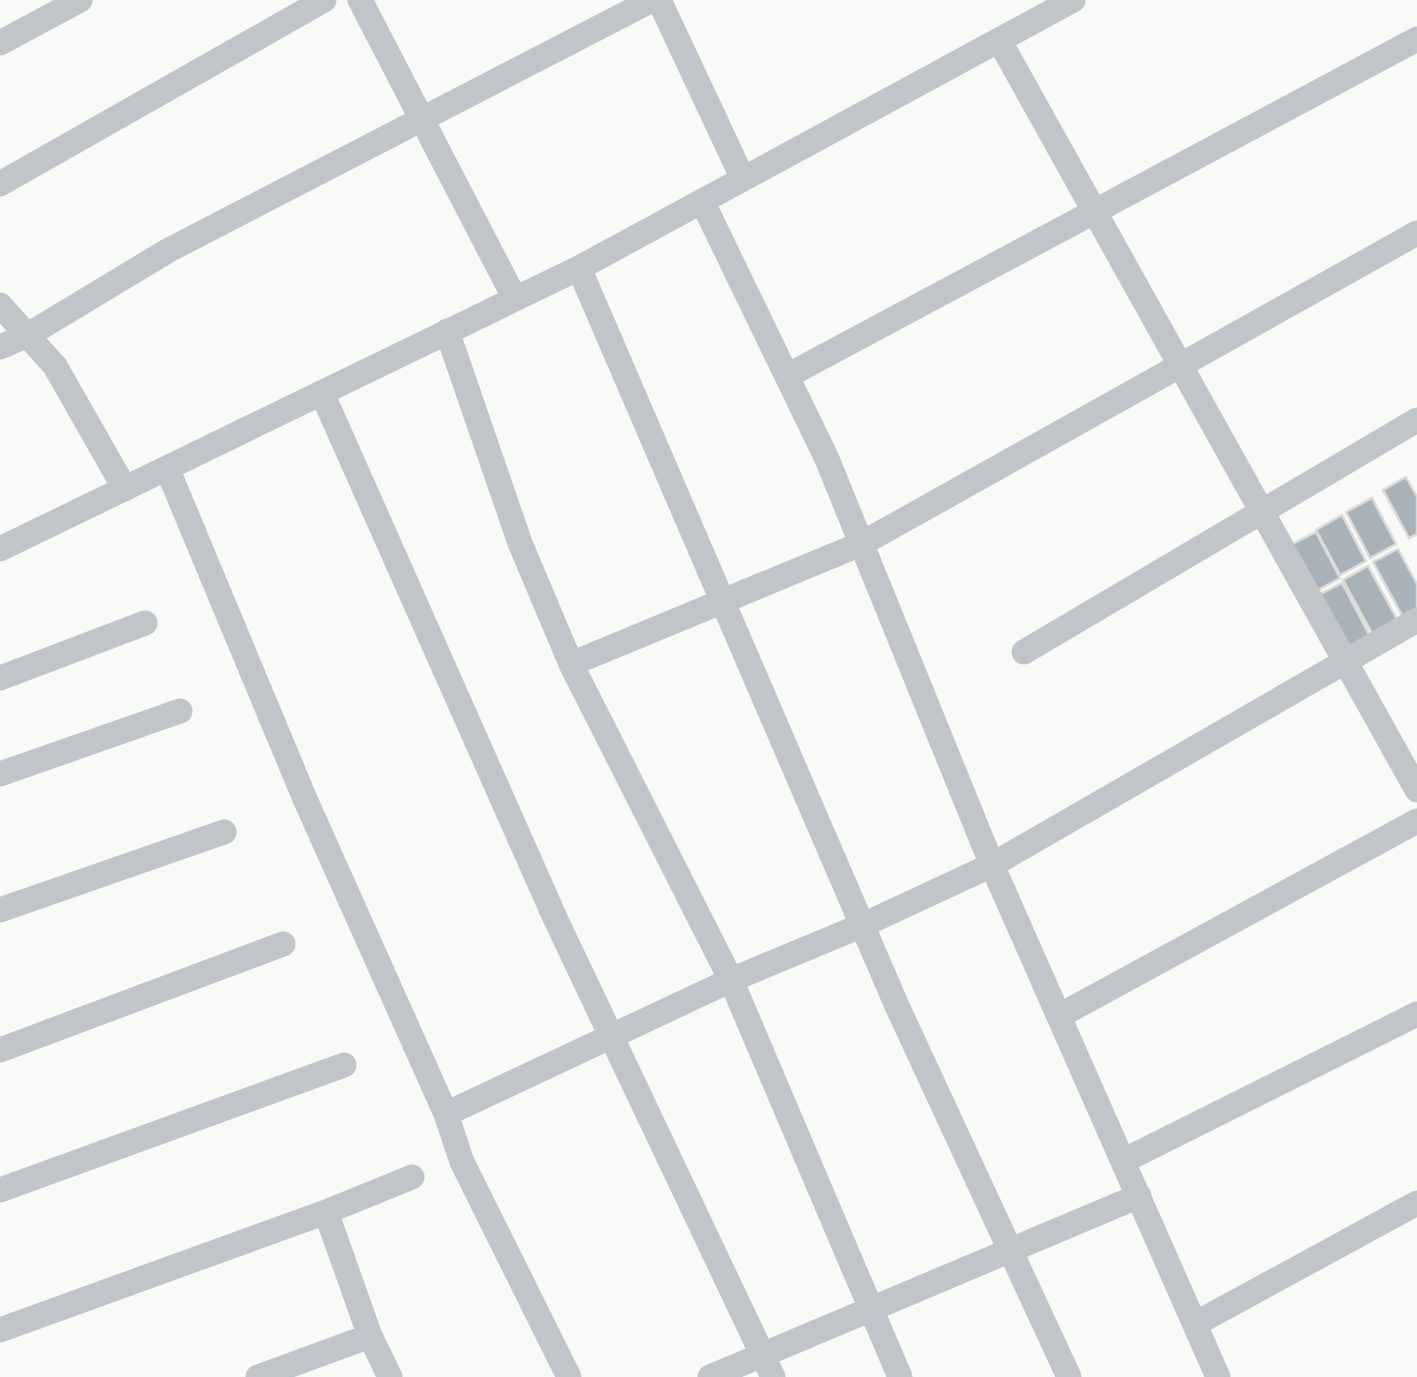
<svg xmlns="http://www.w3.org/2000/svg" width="1417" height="1377" viewBox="0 0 1417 1377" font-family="'DM Sans',sans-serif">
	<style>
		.building { fill: #a9b2b8; stroke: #dbdbd9; stroke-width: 2.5 }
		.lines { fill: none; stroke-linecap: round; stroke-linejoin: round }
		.street { stroke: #c0c5c9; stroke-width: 25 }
	</style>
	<rect width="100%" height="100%" fill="#f9f9f7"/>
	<!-- building -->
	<path class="building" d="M1406 477 1417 497V534L1409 538 1383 490Z
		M1372 498 1396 544 1370 558 1346 512Z
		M1342 515 1366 561 1340 575 1316 530Z
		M1316 532 1340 578 1314 592 1289 546Z
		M1398 549 1417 584V612L1404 619 1373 562Z
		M1368 566 1399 623 1374 637 1343 580Z
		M1342 583 1372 640 1347 653 1317 596Z"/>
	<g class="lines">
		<!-- street -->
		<path class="street" d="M360 0 515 299
			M659 0 743 179
			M999 40 1417 790
			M0 43 80 0
			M0 184 324 0
			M702 201 827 459 992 865 1218 1377
			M579 268 897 1006 1069 1377
			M0 305 55 366 125 489
			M447 331 520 543 571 664 731 980 900 1377
			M0 347 28 335 169 250 652 0
			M787 376 1417 39
			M322 393 556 920 773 1377
			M167 468 305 799 446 1114 462 1162 569 1377
			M0 549 579 268 1073 0
			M1024 652 1417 420
			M571 664 861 544 1417 233
			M0 678 145 623
			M0 774 180 711
			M0 910 224 832
			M1059 1016 1417 821
			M0 1050 283 944
			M446 1114 731 980 863 925 992 865 1417 620
			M1123 1161 1417 1014
			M0 1190 344 1065
			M326 1212 370 1336 390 1377
			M1195 1324 1417 1203
			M0 1330 326 1212 412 1177
			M258 1377 370 1336
			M710 1377 1139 1196"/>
	</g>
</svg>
